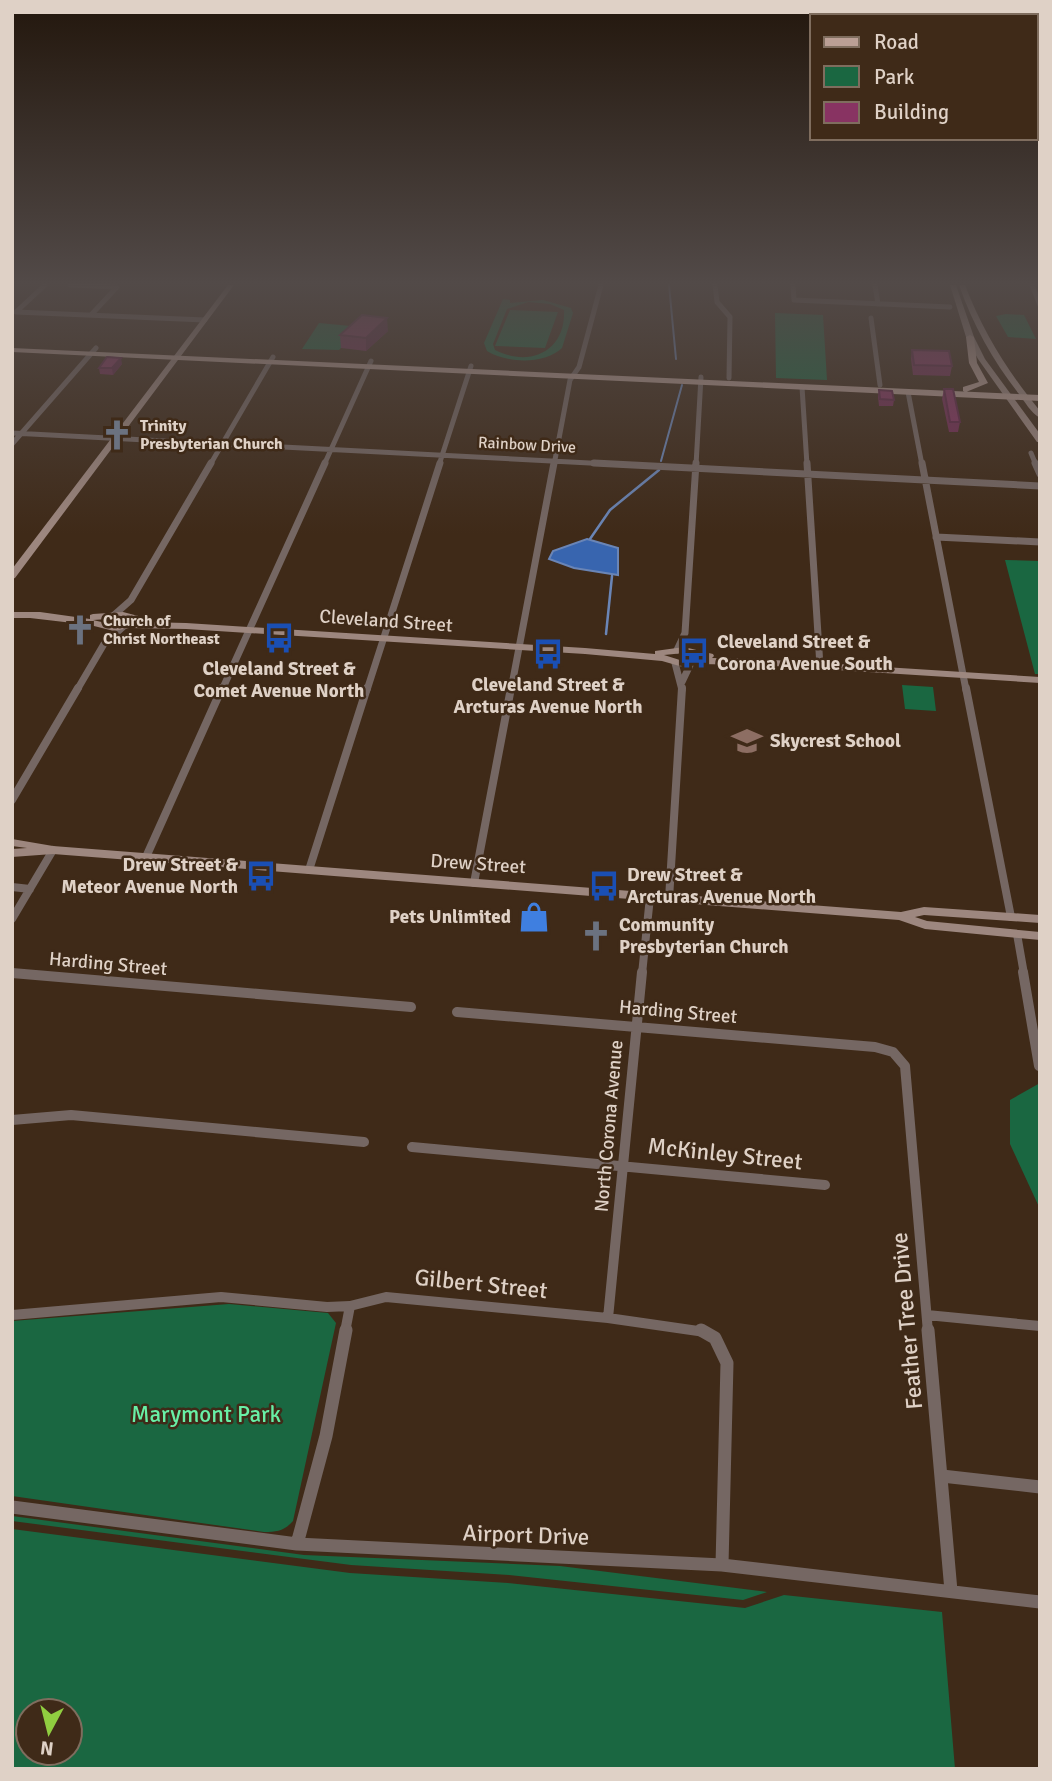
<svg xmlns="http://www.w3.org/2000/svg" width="1052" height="1781" viewBox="0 0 1052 1781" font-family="Signika,sans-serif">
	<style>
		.green { fill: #1a6741; fill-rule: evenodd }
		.water { fill: #3865af; stroke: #6a85b6; stroke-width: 2 }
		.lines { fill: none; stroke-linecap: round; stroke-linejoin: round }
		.stream-far1 { stroke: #6a85b6; stroke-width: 2 }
		.stream { stroke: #6a85b6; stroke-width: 2.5 }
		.street-far4 { stroke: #756763; stroke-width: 5 }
		.street-far3 { stroke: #756763; stroke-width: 7 }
		.street-far2 { stroke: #756763; stroke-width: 8 }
		.street-far1 { stroke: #756763; stroke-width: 10 }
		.street { stroke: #756763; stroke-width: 13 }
		.secondary { fill: #9d877f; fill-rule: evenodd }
		.primary { fill: #bb9f95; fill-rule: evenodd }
		.wall { fill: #752c54 }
		.shaded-wall { fill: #5f2445 }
		.building { fill: #883362; stroke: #5f2445; stroke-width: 2 }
		.labels { text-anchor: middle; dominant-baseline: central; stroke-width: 5; stroke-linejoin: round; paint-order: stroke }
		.far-poi-label { font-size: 16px; font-weight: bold; fill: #dfd1c6; stroke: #3f2a18; text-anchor: start }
		.far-street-label { font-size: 16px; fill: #dfd1c6; stroke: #3f2a18 }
		.street-label { font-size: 19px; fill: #dfd1c6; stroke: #3f2a18 }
		.poi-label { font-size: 19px; font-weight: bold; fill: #dfd1c6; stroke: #3f2a18; text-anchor: start }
		.near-street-label { font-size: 23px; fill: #dfd1c6; stroke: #3f2a18 }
		.near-park-label { font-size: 23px; fill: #68efa6; stroke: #3f2a18 }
	</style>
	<rect width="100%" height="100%" fill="#3f2a18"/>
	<!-- green -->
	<path class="green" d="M503 299 510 300V303L543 300 571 308 573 313 562 348C544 365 506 363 487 351L484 343ZM528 302 550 304 564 310C566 351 530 368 495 350L493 344 507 309Z
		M510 310 558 312 545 348 495 346Z
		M775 313 823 315 827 380 776 378Z
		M1006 314 1024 315 1036 339 1008 337 996 316Z
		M319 323 361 327 339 350 302 349Z
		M1005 560 1040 561V674H1035Z
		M902 685 933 687 936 711 905 709Z
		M1040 1083V1209L1010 1144V1100Z
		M229 1304 328 1313 336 1323 293 1521C284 1531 277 1532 264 1532L12 1496V1321Z
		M12 1516 304 1555 560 1566 767 1592 743 1600 509 1575 351 1565 12 1521Z
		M12 1529 350 1573 508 1583 745 1608 784 1595 942 1612 955 1769H12ZM28 1711H70V1753H28Z"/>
	<!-- water -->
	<path class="water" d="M587 539 618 548V575L574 568 549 559 553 551Z"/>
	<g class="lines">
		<!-- stream-far1 -->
		<path class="stream-far1" d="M669 285 676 359
			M661 461 682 385"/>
		<!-- stream -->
		<path class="stream" d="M590 539 610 510 659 470
			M606 634 612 576"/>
		<!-- street-far4 -->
		<path class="street-far4" d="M45 285 16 312 205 320
			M70 285 117 287 91 315
			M715 285 717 302 730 317 729 378
			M793 285 794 300 950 307
			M875 285 878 304
			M1032 285 1040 305
			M871 318 880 385
			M802 387 807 465
			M908 392 922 465
			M12 433 628 465
			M12 444 96 348
			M1031 453 1036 465
			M210 465 273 357
			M324 465 371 361
			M439 465 471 366
			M554 465 570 380 579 367 601 285
			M696 465 701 377"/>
		<!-- street-far3 -->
		<path class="street-far3" d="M594 463 1040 486
			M807 463 820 666
			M922 463 966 690
			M1035 463 1040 474
			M936 537 1040 542
			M114 615 131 600 211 463
			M677 650 685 633 696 463
			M675 663 682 690
			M682 682 691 663
			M77 690 104 644 123 627
			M222 690 325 463
			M367 690 440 463
			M511 690 554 463"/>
		<!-- street-far2 -->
		<path class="street-far2" d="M966 688 1011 917
			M12 800 78 688
			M146 857 222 688
			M309 870 367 688
			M474 883 511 688
			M12 887 30 889
			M669 899 682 688
			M12 919 53 850
			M1017 934 1024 974
			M12 973 23 974
			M642 974 650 897"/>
		<!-- street-far1 -->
		<path class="street-far1" d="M1023 972 1039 1066
			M12 973 411 1007
			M457 1012 875 1047 893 1052 905 1066 928 1332
			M12 1120 71 1115 364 1142
			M412 1147 825 1185
			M12 1315 221 1297 327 1307 350 1306 386 1297 608 1318 705 1332
			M927 1315 1040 1326
			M608 1318 642 972
			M345 1332 350 1306"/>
		<!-- street -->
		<path class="street" d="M701 1330 715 1338 727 1363 722 1565
			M928 1330 951 1591
			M942 1476 1040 1487
			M12 1507 297 1544 722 1565 1040 1602
			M297 1544 326 1436 346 1330"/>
		<!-- secondary -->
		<path class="secondary" d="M228 285H234L15 578 12 579V569Z
			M950 285H956L974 337 985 359 1040 434V442H1037L978 359 966 337Z
			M959 285H965C983 332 1008 372 1040 411V418C1031 413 1025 402 1019 394 993 361 973 325 959 285Z
			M12 612H40L90 619V615L93 614 123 612 146 618 148 620 145 622 186 623 585 648 655 654V651L684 647 713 654 714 656 712 658 760 659 1040 677V683L760 665 696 664 683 667 662 661 585 654 186 629 129 628 114 631 90 625 30 618H12ZM123 618 140 622 114 625 93 620ZM684 653 705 658 683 661 664 655Z
			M12 839 53 846 901 912 924 907 1040 915V923L924 915 915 917 927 921 1040 932V940L925 929 899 920 53 854 12 857V849L27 848 12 846Z"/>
		<!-- primary -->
		<path class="primary" d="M970 335 974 337 977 363 988 383 966 392 963 391V387L979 382 969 363 966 337Z
			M12 348 1040 395V401L12 352Z"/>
	</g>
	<!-- wall -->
	<path class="wall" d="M388 331 366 351 341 348 340 335Z
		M912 350 952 366 950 376 913 375 911 359Z
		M122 364 113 375 100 374 99 368Z
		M944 389 960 422 958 432H949L942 399Z
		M879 390 894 400 893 406H879L878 397Z"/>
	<!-- shaded-wall -->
	<path class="shaded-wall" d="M387 318 388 331 366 351V338Z
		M121 358 122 364 113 375 112 368Z"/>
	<!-- building -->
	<path class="building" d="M362 315 387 318 366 338 340 335Z
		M912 350 949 351 952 366 914 365Z
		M107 357 121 358 112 368H99Z
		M944 389H953L960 422H950Z
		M879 390 892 391 894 400 880 399Z"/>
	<!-- sky -->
	<linearGradient id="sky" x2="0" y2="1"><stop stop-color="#23170d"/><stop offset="0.53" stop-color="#524a48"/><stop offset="1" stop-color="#524a48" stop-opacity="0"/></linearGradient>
	<rect width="1052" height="534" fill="url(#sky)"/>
	<!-- icons -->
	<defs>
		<g id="church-bare" transform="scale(2.415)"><path d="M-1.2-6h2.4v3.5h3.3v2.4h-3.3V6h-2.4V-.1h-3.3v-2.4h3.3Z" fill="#6b7280" stroke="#3f2a18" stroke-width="2.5" paint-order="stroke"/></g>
		<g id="bus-bare" transform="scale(2.415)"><path d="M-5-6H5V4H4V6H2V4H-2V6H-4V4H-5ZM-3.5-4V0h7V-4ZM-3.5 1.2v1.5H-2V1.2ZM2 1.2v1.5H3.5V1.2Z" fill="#1a4fb4" stroke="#3f2a18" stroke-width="2.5" paint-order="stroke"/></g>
		<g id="school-bare" transform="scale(2.415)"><path d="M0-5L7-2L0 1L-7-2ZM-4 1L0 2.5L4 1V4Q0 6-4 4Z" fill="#8d6e63" stroke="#3f2a18" stroke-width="2.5" paint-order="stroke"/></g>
		<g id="shop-bare" transform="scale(2.415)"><path d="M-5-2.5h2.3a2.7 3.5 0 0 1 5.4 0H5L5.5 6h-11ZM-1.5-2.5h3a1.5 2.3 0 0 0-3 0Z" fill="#3f7fe0" stroke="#3f2a18" stroke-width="2.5" paint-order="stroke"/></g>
	</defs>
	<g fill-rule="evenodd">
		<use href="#church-bare" x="117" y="435"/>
		<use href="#church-bare" x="80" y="630"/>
		<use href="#bus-bare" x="279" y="638"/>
		<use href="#bus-bare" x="694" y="653"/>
		<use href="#bus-bare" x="548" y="654"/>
		<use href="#school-bare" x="747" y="741"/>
		<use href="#bus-bare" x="261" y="876"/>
		<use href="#bus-bare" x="604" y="886"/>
		<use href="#shop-bare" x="534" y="917"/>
		<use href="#church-bare" x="596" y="936"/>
	</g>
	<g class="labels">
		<!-- far-poi labels -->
		<g class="far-poi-label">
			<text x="140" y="426">Trinity<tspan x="140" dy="18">Presbyterian Church</tspan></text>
			<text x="103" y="621">Church of<tspan x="103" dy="18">Christ Northeast</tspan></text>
		</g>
		<!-- far-street labels -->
		<g class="far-street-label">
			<text transform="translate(527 445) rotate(3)">Rainbow Drive</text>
		</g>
		<!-- street labels -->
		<g class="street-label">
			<text transform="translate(386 621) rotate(4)">Cleveland Street</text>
			<text transform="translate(478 864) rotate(4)">Drew Street</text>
			<text transform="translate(108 964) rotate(5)">Harding Street</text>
			<text transform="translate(678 1012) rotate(5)">Harding Street</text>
			<text transform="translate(609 1126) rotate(-85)">North Corona Avenue</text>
		</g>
		<!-- poi labels -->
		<g class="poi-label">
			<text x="717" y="642">Cleveland Street &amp;<tspan x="717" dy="22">Corona Avenue South</tspan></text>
			<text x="279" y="669" text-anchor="middle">Cleveland Street &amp;<tspan x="279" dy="22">Comet Avenue North</tspan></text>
			<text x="548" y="685" text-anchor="middle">Cleveland Street &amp;<tspan x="548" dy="22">Arcturas Avenue North</tspan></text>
			<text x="770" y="741">Skycrest School</text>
			<text x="238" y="865" text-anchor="end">Drew Street &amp;<tspan x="238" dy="22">Meteor Avenue North</tspan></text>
			<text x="627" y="875">Drew Street &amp;<tspan x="627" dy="22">Arcturas Avenue North</tspan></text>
			<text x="511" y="917" text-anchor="end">Pets Unlimited</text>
			<text x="619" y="925">Community<tspan x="619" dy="22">Presbyterian Church</tspan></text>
		</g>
		<!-- near-street labels -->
		<g class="near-street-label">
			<text transform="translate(725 1154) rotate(6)">McKinley Street</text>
			<text transform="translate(481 1284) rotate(6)">Gilbert Street</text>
			<text transform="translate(907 1321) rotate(-95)">Feather Tree Drive</text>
			<text transform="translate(526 1535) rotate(2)">Airport Drive</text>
		</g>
		<!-- near-park labels -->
		<g class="near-park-label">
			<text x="206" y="1414">Marymont Park</text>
		</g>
	</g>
	<!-- border -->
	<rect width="1052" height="1781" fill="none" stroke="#dfd1c6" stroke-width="28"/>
	<!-- legend -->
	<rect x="810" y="14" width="228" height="126" fill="#3f2a18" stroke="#7f6d5e" stroke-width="2"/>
	<rect x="824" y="37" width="35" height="10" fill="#bb9f95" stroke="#7f6d5e" stroke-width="2"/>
	<text x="874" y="49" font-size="21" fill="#dfd1c6">Road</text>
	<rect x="824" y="66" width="35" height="21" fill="#1a6741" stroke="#7f6d5e" stroke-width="2"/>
	<text x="874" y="84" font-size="21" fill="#dfd1c6">Park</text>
	<rect x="824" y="102" width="35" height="21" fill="#883362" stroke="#7f6d5e" stroke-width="2"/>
	<text x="874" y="119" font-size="21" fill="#dfd1c6">Building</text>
	<!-- north arrow -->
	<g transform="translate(49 1732) rotate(187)"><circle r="33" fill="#3f2a18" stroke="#7f6d5e" stroke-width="2"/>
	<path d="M0-5L12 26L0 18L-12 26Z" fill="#90cd40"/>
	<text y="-10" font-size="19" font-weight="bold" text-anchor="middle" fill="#dfd1c6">N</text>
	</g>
</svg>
